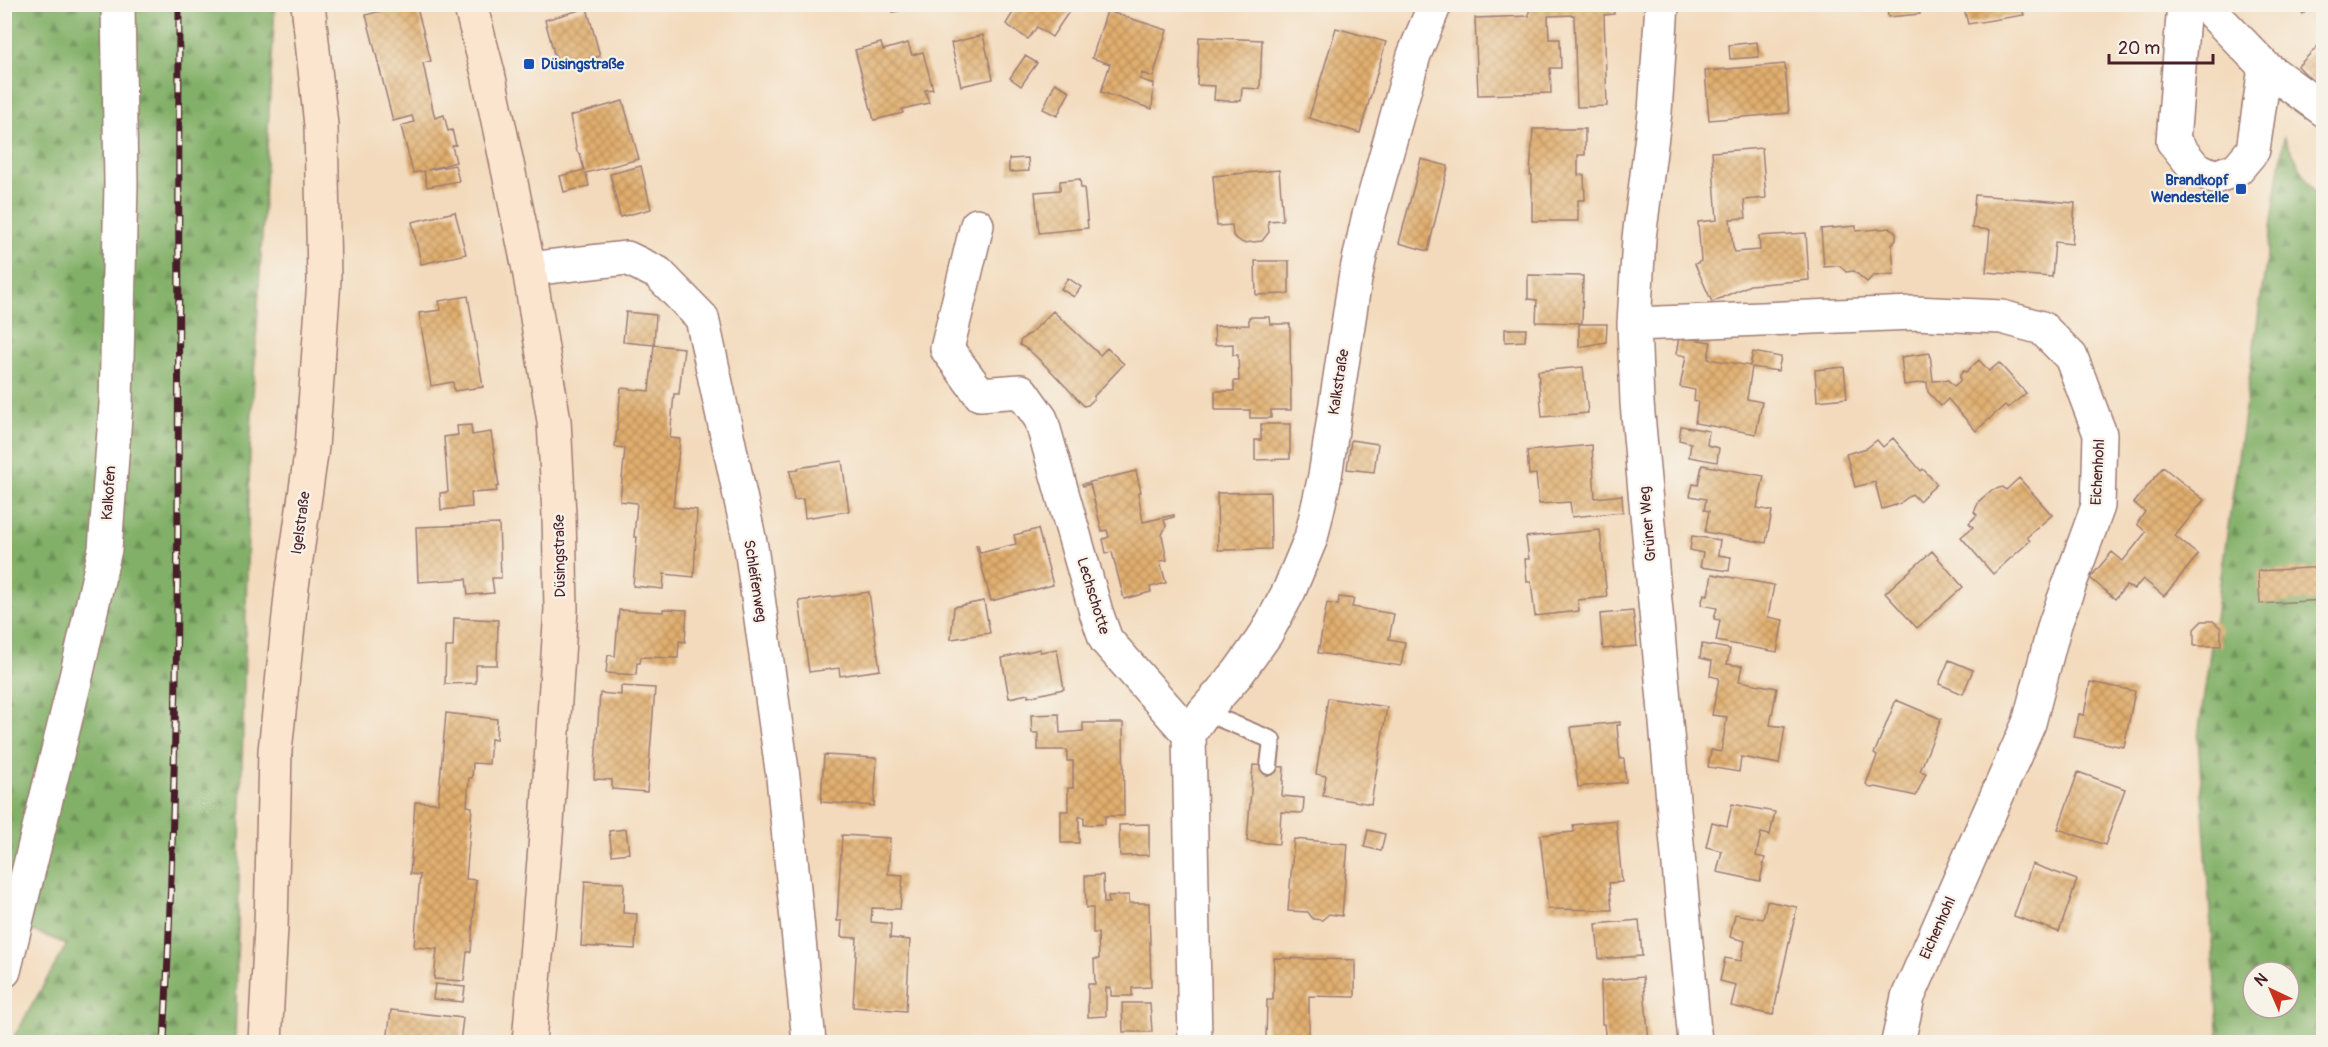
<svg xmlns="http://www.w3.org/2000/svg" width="2328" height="1047" viewBox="0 0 2328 1047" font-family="Pangolin,sans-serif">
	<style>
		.forest { fill: url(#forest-firs); stroke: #66684a; stroke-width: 1.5; fill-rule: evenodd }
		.building { fill: url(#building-cross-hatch) }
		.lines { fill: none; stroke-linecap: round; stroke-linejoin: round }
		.lane-casing { stroke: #9e7c74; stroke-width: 20 }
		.street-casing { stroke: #9e7c74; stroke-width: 36 }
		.secondary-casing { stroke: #9e7c74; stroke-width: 36 }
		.lane { stroke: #fff; stroke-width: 16 }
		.street { stroke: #fff; stroke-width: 33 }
		.secondary { stroke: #fce5cf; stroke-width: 33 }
		.rail-casing { stroke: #4a1f2b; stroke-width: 7 }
		.rail { stroke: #f7f3e8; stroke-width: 4.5; stroke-dasharray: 14; stroke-linecap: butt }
		.transit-dot { fill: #1a4fb4; stroke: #f7f3e8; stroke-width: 2 }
		.labels { text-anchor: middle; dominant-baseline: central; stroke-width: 4.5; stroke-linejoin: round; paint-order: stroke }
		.transit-label { font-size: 15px; font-weight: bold; fill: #164399; stroke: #f7f3e8; text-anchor: start }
		.street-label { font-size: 15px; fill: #4a1f2b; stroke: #f7f3e8 }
	</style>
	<defs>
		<pattern id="forest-firs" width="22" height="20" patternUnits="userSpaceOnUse" patternTransform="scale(1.5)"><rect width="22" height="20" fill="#82b068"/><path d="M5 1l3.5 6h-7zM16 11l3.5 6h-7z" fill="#6c8f56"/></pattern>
		<pattern id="building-cross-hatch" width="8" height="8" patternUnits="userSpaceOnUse" patternTransform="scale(1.5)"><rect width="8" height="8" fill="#e1af6e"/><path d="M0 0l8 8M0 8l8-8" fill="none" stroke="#b88e5b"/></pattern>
	</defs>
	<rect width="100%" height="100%" fill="#f7f3e8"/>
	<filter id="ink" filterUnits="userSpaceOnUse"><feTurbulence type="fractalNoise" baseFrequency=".0167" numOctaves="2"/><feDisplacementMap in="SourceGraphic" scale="12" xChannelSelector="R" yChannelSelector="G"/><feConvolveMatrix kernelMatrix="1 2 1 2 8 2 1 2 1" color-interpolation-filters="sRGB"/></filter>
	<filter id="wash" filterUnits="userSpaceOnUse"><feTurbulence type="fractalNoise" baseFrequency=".008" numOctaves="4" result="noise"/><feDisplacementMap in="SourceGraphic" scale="24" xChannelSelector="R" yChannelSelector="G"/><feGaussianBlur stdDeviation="1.35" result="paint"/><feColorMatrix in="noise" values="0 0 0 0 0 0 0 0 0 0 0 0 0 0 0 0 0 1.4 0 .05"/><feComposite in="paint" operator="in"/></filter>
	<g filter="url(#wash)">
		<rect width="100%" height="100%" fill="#f3dabc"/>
		<!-- forest -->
		<path class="forest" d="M5 5H275L250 449 235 1042H11L67 944 9 922 5 929Z
			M2284 137 2324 212 2323 1042H2219L2198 737ZM2253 972H2289V1008H2253Z"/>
		<g id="blocks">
			<!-- building -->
			<path class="building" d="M387 4H416L431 61 423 63 433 110 435 118 444 115 448 131 452 130 456 145 452 146 456 162 428 170 455 165 459 181 427 187 424 171 413 173 401 126 414 122 412 116 393 121 366 15 388 9Z
				M891 4H920L921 5 893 12Z
				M1004 4H1074L1052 37 1037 27 1028 39 1006 24 1014 11Z
				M1529 4H1613L1614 14 1604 15 1607 106 1577 107 1574 15 1548 16 1549 39H1560L1561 68H1550L1551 93 1478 95 1475 18 1529 16Z
				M1887 4H1920V14L1888 17Z
				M1963 4H2021L2024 15 1968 24Z
				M2295 4H2315L2303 14Z
				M587 8 600 56 558 68 545 20Z
				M1107 11 1167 30 1153 77 1142 73 1140 79 1154 84 1152 109 1101 92 1110 64 1092 58Z
				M1336 28 1386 42 1360 133 1309 118Z
				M983 35 993 79 961 86 951 43Z
				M1199 37 1262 40 1260 89 1242 88 1241 101H1228L1214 100 1215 86 1197 85Z
				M1757 42 1759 57 1730 59 1729 45Z
				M881 43 883 50 908 43 912 55 923 52 933 89 925 90 929 103 902 109 903 113 874 120 855 50Z
				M2318 46 2324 51V83L2319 88 2298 66Z
				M1025 56 1037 63 1021 86 1010 78Z
				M1785 64 1789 113 1709 120 1705 71Z
				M1055 83 1070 91 1057 116 1043 109Z
				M623 101 639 159 586 173 589 186 564 192 560 176 584 170 580 154 577 152 570 116Z
				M1533 129H1585V155H1578V175H1584L1585 200H1578V221H1532V175H1530Z
				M1762 148 1766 198 1744 200 1746 218 1730 219 1733 247 1735 252 1760 250 1759 236 1806 233 1809 280 1750 285 1712 302 1695 264 1701 261 1698 222 1717 220 1712 152Z
				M1028 158 1029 171 1009 172V159Z
				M1421 159 1448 166 1428 251 1399 243Z
				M641 166 651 209 620 217 610 174Z
				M1279 170 1283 220 1268 221 1269 232 1262 241 1243 243 1233 236 1232 225 1217 226 1213 176Z
				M1080 179 1081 188H1084L1088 228 1039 233 1035 192 1060 190V181Z
				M1975 195 2075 203 2072 244 2055 242 2052 277 1986 272 1990 230 1972 228Z
				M455 212 466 254 421 264 412 222Z
				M1856 226V231L1891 228 1896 233V240L1892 245 1894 274 1873 276 1867 282 1854 271 1846 272 1840 266 1824 267 1821 229Z
				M1255 261H1289V294L1256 295Z
				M1528 275 1583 276 1582 323 1536 322 1537 300 1528 299Z
				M1068 278 1081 287 1074 297 1061 289Z
				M468 296 483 387 454 391 453 382 431 386 419 313 441 310 439 301Z
				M1053 311 1100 355 1107 348 1124 364 1094 396V399L1088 405 1084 406 1053 373 1030 351 1020 345V341L1027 335 1030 334Z
				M626 312 656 315 654 345 623 342Z
				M1249 317H1269L1270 324H1290L1291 410H1271V418H1250V410H1215V391H1234V381H1239L1238 355H1233V344L1215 345 1214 326 1249 325Z
				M1579 324H1607L1606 342 1579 347Z
				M1505 329H1526L1525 341 1505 342Z
				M1679 337 1711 342 1708 359 1750 366 1753 352 1781 357 1778 371 1752 367 1747 399 1762 402 1756 434 1695 423 1698 402 1694 401 1695 390 1680 387 1686 356 1676 354Z
				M654 345 684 348 679 394H674L670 438 680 439 673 507 697 510 694 577 664 574 663 589 633 586 637 537H634L637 503 620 501 625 448 615 447 621 388 649 391Z
				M1930 353 1933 381 1948 380 1954 386 1960 381V374L1964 371 1966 372 1979 360 1989 371 1999 363 2026 393 2008 408 2005 405 1976 431 1948 399 1941 406 1928 392 1927 382 1904 385 1901 357Z
				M1583 367 1588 413 1542 417 1538 371Z
				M1844 367 1847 398 1817 401 1815 370Z
				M1261 424H1290V459L1255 460V440H1261Z
				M471 425 472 435 491 432 499 486 496 487 497 491 471 493 472 507 441 510 440 493 448 492 444 437 458 435 457 426Z
				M1681 426 1709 431 1707 445 1719 448 1717 462 1689 457 1691 443 1679 440Z
				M1893 438 1921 471 1923 469 1937 484 1919 501 1912 494 1899 504 1882 509 1875 482 1855 487 1846 454 1867 448 1877 440 1883 447Z
				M1351 440 1378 444 1374 472 1347 469Z
				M1592 445 1595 498 1622 495 1623 512 1572 517 1570 502 1539 504 1536 474 1529 475 1527 451Z
				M842 461 849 511 805 518 803 499 794 500 790 471 798 470V468Z
				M1702 465 1764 476 1757 508 1772 511 1766 543 1705 532 1709 511 1704 510 1706 499 1690 496 1693 484 1698 485Z
				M2163 467 2204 500 2175 536 2198 555 2164 596 2143 579 2134 589 2126 586 2115 599 2090 578 2112 552 2123 561 2146 532 2138 525V522L2145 512 2134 503Z
				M1136 471 1141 492 1138 493 1143 522 1174 515V517L1164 520 1166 526 1162 535 1167 560 1160 561 1166 583 1150 587 1151 592 1124 599 1112 552 1106 553 1103 539 1109 537 1107 530 1102 531 1090 484 1083 486 1082 484Z
				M2019 478 2052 515 2027 537 2030 541 1993 574 1961 537 1973 527 1969 523 1977 515 1974 512 1979 501 1992 490 2003 487 2006 490Z
				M1270 492 1271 549 1218 550 1217 493Z
				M499 524 501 578H492L494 593 468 595 466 579 418 582 416 527Z
				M1038 529 1053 585 991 601 976 545H978L980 553 1016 544 1014 535Z
				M1600 530 1607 597 1578 600 1579 611 1535 616 1531 582H1527L1525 559H1529L1526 537Z
				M1692 536 1720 540 1718 555 1731 557 1729 571 1700 567 1703 553 1690 550Z
				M1932 551 1963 587 1917 628 1885 593Z
				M2324 567V600L2260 604 2258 571Z
				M1712 574 1774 585 1768 617 1783 620 1777 652 1716 641 1720 620 1714 619 1717 608 1701 605 1704 594 1708 595Z
				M869 592 880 670 840 676 839 668 809 672 799 601Z
				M1339 597 1354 599 1352 607 1394 614 1389 639 1405 642 1401 666 1318 653 1327 603 1338 605Z
				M984 601 990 633 951 639 954 607Z
				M663 609 687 610 685 642 679 641 678 658 641 657 640 663H637L636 675 606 673 608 655 615 656 619 610 663 612Z
				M1633 611 1637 646 1603 649 1600 614Z
				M454 618 498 620 497 665H476V683L445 684 446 647H453Z
				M2202 621H2213L2221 628V646H2194V629Z
				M1702 644 1730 649 1727 664 1742 666 1739 681 1777 688 1770 725 1785 727 1779 764 1741 757 1739 772 1708 767 1711 750 1721 752 1727 717 1712 715 1719 678 1710 676 1712 661 1700 658Z
				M1040 649V652L1057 649 1064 689 1028 697V694L1009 698 1002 658Z
				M1949 660 1973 670 1963 694 1939 684Z
				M2090 682 2135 691 2124 747 2074 737 2079 714 2084 715Z
				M621 686 655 688 647 792 612 789V780L594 779 600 693 621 695Z
				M1328 698 1387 707 1371 804 1323 796 1326 776 1316 774Z
				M1896 700 1941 719 1920 771 1926 773 1916 796 1876 787 1871 788 1866 784 1877 756 1874 754Z
				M446 713 497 719 496 740 491 739 489 764 473 763 472 778H469L467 806 472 807 466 879 476 880 471 952H467L464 981 434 979 437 949 414 947 420 875 410 874 415 802 438 803Z
				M1059 714 1060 733 1083 731V723H1123L1124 816H1105V824L1084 825V817H1079V843H1061V811H1068V788H1073V761H1067V750H1038V733H1032L1031 715Z
				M1620 722V725H1617L1620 759H1624L1626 782 1578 787 1571 727Z
				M824 755 877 758 874 806 821 802Z
				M1253 765 1284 767 1282 796 1304 798 1303 813 1281 812 1279 844 1247 841Z
				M2078 772 2125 789 2105 845 2058 829Z
				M1732 804 1775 812 1770 835 1761 833 1756 856 1765 858 1760 881 1717 872 1722 851 1706 847 1712 822 1727 826Z
				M1616 820 1622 882 1609 883 1612 910 1548 909 1540 835 1574 832 1573 825Z
				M1149 824V855L1120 856 1119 825Z
				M626 829 629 853 612 855 609 831Z
				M1368 830 1385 834 1381 851 1364 847Z
				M842 835 890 838 888 874 903 875 900 909 872 908 871 922 891 924 890 938 910 940 906 1011 853 1007 857 938 841 937 842 921H837Z
				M1294 839 1348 844 1342 916 1329 914 1322 920 1313 919 1308 912 1288 911Z
				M2032 864 2077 880 2059 932 2014 916Z
				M1103 875 1104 903H1109L1108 896 1129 895V903H1149L1151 987 1132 988V996H1111V988H1106V1016L1088 1017V984H1095L1094 959H1099L1098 933H1093V908H1086L1085 876Z
				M585 881 624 883 623 913 637 914 635 949 581 946Z
				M1767 901 1797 907 1773 1015 1731 1006 1736 985 1720 981 1725 958 1741 961 1745 941 1730 937 1735 914 1763 919Z
				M1639 920 1642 956 1599 959 1596 924Z
				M1274 958 1355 960V997L1309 996V1042H1266L1267 1000H1273Z
				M1643 977 1649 1042H1606L1604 1024H1602L1601 981Z
				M435 984 465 987 463 1002 433 999Z
				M1122 1003H1150L1152 1032H1123Z
				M391 1010 463 1018 460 1042H387Z"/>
		</g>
	</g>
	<g filter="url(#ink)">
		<use href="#blocks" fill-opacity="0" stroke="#9e7c74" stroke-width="1.5"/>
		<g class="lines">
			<!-- lane casing -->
			<g class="lane-casing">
				<path id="lane" d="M1204 712 1272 740 1269 766"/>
			</g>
			<!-- street casing -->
			<g class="street-casing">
				<path id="street" d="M1662 4 1655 112 1639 238 1634 324 1637 403 1695 1042
					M2184 4 2173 141 2195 168 2215 177 2237 169 2253 150 2265 67
					M2204 4 2265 67 2324 110
					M977 225 947 349 980 394 1021 391 1041 419 1096 612 1106 640 1189 734 1195 1042
					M529 269 627 258 658 273 702 318 751 547 783 777 809 1042
					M1634 324 1914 313 2002 317 2042 328 2071 357 2100 434 2098 506 2055 624 2029 723 1908 997 1898 1042
					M1189 734 1204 712 1238 673 1266 634 1289 591 1311 538 1325 476 1355 279 1368 219 1414 55 1435 4
					M4 971 76 677 105 549 116 404 121 183 118 4"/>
			</g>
			<!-- secondary casing -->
			<g class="secondary-casing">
				<path id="secondary" d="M470 4 488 73 529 269 554 421 559 515 561 609 547 823 529 1042
					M265 1042 271 927 275 751 292 587 312 447 324 280 321 125 308 4"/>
			</g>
			<!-- lane -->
			<use href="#lane" class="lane"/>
			<!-- street -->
			<use href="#street" class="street"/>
			<!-- secondary -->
			<use href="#secondary" class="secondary"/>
			<!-- rail casing -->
			<g class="rail-casing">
				<path id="rail" d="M164 1042C182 697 178 350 179 4"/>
			</g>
			<!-- rail -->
			<use href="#rail" class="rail"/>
		</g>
	</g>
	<!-- markers -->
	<g class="transit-dot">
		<rect x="523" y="58" width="12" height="12" rx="3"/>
		<rect x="2235" y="183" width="12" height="12" rx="3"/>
	</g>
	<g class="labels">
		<!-- transit labels -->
		<g class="transit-label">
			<text x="541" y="64">Düsingstraße</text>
			<text x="2229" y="180" text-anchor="end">Brandkopf<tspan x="2229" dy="17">Wendestelle</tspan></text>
		</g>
		<!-- street labels -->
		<g class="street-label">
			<text transform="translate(1339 382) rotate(-81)">Kalkstraße</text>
			<text transform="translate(2098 472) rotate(-87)">Eichenhohl</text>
			<text transform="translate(109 493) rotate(-86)">Kalkofen</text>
			<text transform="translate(301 523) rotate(-82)">Igelstraße</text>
			<text transform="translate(1648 524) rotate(-95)">Grüner Weg</text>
			<text transform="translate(560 556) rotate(-91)">Düsingstraße</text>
			<text transform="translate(755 581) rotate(81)">Schleifenweg</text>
			<text transform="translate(1093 596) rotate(73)">Lechschotte</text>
			<text transform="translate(1938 928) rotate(-66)">Eichenhohl</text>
		</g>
	</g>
	<!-- margin -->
	<rect width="2328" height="1047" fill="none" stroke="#f7f3e8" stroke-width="24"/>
	<!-- north arrow -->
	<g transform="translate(2271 990) rotate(316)"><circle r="28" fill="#f7f3e8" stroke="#b29e9c" stroke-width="1.5"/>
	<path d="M0-4.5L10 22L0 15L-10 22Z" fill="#c8321e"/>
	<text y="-9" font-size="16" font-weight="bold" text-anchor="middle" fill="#4a1f2b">N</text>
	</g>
	<!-- scale -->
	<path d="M2109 54v9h104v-9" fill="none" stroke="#4a1f2b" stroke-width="3"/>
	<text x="2118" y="54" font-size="18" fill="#4a1f2b" stroke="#f7f3e8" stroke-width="4.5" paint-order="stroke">20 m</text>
</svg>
